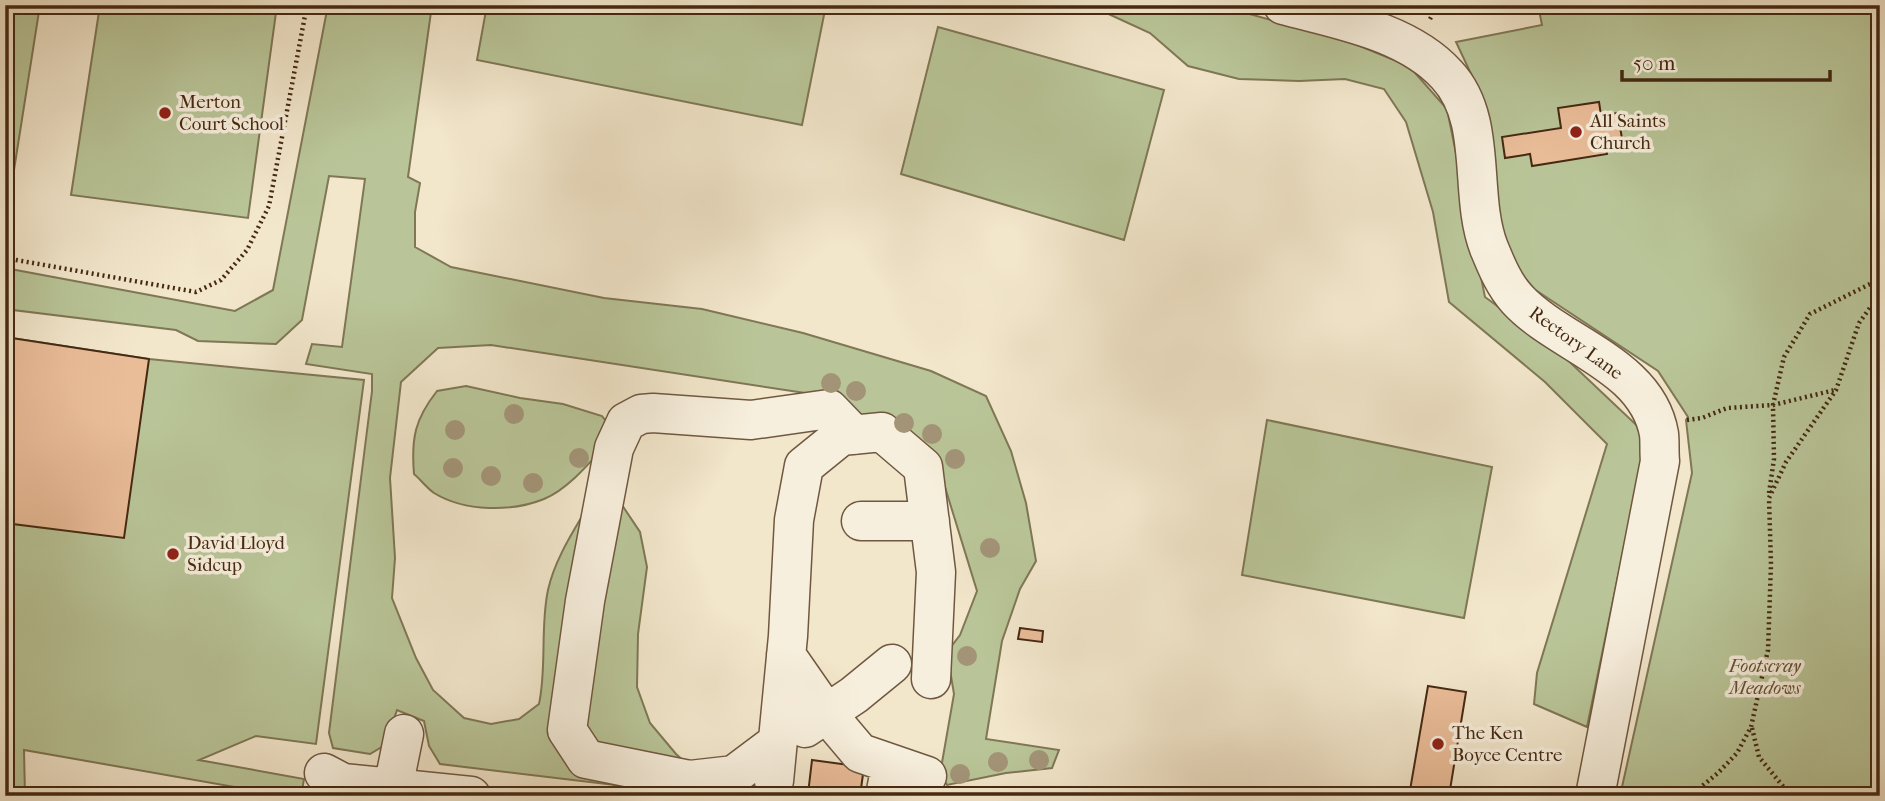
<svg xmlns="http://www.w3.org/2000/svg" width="1885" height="801" viewBox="0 0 1885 801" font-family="'IM FELL French Canon',serif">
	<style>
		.green { fill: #b9c598; stroke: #7f7755; stroke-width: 2 }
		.building { fill: #eabd99; stroke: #452912; stroke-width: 2 }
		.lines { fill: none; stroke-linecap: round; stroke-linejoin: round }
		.minor-casing { stroke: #705840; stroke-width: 41 }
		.path { stroke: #452912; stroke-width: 4.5; stroke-dasharray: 2 3.5; stroke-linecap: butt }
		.minor { stroke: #f7efdd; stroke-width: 38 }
		.tree { fill: #a39478 }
		.poi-dot { fill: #8f2418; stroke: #f7efdd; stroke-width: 2.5 }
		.labels { text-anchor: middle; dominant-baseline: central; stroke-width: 7; stroke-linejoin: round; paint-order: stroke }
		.poi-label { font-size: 19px; fill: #452912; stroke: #f7efdd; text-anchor: start }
		.street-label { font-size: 19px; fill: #452912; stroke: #f7efdd }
		.park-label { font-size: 19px; font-style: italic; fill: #625034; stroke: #f7efdd }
	</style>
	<rect width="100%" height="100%" fill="#f2e6cb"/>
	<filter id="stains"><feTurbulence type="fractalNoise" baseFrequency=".00286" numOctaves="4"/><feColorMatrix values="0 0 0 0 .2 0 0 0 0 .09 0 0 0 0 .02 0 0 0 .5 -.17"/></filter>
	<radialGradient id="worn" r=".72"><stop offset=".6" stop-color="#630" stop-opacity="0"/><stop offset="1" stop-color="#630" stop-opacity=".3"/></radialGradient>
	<!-- green -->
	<path class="green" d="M5 5H40L5 227Z
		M100 5H277L248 218 71 195Z
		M328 5H432L408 177 420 183 415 212V247L451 267 604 298 702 309 803 333 931 371 986 396 1011 451 1026 503 1036 561 1020 589 1002 641 986 739 1059 750 1052 768 1006 773 947 785 940 774 954 694 947 652 960 635 977 591 936 458 805 393 491 345 438 348 401 382 390 478 395 558 392 598 416 658 433 690 464 718 491 724 519 719 539 704C547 667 540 627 548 590 555 558 575 529 591 501L622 505 640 532 647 567 638 634 637 687 650 723 676 754 707 782 808 794 807 796H707L440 764 429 746 424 721 397 710 385 745 370 754 333 748 329 733 372 391V374L306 364 312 344 342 347 365 179 329 176 302 320 276 344 198 341 176 330 5 309V268L235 311 273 290Z
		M487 5H826L802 125 477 60Z
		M1089 5H1217L1350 42 1409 66 1447 109 1485 297 1557 350 1647 435 1587 727 1534 704 1537 673 1607 444 1545 382 1449 302 1433 212 1406 122 1384 89 1345 79 1299 81 1239 79 1188 66 1150 33Z
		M1538 5H1880V796H1620L1692 473 1686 420 1688 417 1658 371 1534 289 1517 268 1501 240 1481 95 1456 42 1542 25Z
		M938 27 1164 90 1124 240 901 174Z
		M5 337 149 359 364 380 316 744 256 736 199 760 304 779 301 796H286L24 750 25 796H5Z
		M466 386 520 398 563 404 602 416 616 434C596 455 571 488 544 499 512 512 465 512 434 493 427 488 421 480 414 474 411 438 415 419 437 391Z
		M1267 420 1492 467 1464 618 1242 575Z"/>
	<!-- building -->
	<path class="building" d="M1599 102 1601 115 1618 113 1622 139 1605 142 1607 154 1532 166 1530 154 1505 158 1502 137 1561 128 1558 108Z
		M5 337 149 359 124 538 5 523Z
		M1020 628 1043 631 1042 642 1018 639Z
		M1428 686 1466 692 1449 796H1409Z
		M812 760 864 767 860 796 808 794Z"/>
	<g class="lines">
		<!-- minor casing -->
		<g class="minor-casing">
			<path id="minor" d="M1283 5C1338 20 1407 31 1447 75 1489 120 1468 194 1489 248 1496 265 1504 285 1517 299 1559 345 1647 364 1659 434 1660 443 1659 452 1660 461L1595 796
				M861 521H930
				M786 655 827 714 860 753 927 776
				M805 728 854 695 892 664
				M778 742 734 775 690 780 586 759 567 730 585 601 614 448 626 422 641 414 653 413 751 420 829 409 854 435
				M324 773 343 783 471 796
				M774 781 788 636 794 520 804 466 841 436 882 432 923 467 936 572 931 679
				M393 788 404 734
				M885 796 891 765"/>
		</g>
		<!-- path -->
		<path class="path" d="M1430 19 1438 5
			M5 258 196 292 221 280 247 250 269 206 307 5
			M1687 420 1702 418 1727 408 1773 405 1835 390
			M1769 493 1774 459 1773 405 1784 357 1810 314 1880 279
			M1752 728 1759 757 1791 796
			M1690 796 1718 773 1737 753 1751 727 1768 650 1771 564 1769 498 1786 462 1836 390 1859 323 1880 294"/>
		<!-- minor -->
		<use href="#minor" class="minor"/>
	</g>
	<!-- trees -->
	<g class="tree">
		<circle cx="831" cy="383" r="10"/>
		<circle cx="856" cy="391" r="10"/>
		<circle cx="514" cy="414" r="10"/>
		<circle cx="904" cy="423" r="10"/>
		<circle cx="455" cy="430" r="10"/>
		<circle cx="932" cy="434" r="10"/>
		<circle cx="579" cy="458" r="10"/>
		<circle cx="955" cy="459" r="10"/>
		<circle cx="453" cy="468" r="10"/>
		<circle cx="491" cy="476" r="10"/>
		<circle cx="533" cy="483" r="10"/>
		<circle cx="990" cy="548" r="10"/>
		<circle cx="967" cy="656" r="10"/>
		<circle cx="1039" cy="760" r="10"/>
		<circle cx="998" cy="762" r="10"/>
		<circle cx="960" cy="774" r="10"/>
	</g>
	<!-- markers -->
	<g class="poi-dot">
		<circle cx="165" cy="113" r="7"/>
		<circle cx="1576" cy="132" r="7"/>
		<circle cx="173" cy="554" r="7"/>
		<circle cx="1438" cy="744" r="7"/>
	</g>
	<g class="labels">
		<!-- poi labels -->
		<g class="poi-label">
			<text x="179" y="102">Merton<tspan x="179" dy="22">Court School</tspan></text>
			<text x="1590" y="121">All Saints<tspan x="1590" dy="22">Church</tspan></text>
			<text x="187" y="543">David Lloyd<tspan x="187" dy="22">Sidcup</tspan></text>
			<text x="1452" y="733">The Ken<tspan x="1452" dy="22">Boyce Centre</tspan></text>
		</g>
		<!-- street labels -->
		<g class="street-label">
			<text transform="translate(1576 343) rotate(36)">Rectory Lane</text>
		</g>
		<!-- park labels -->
		<g class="park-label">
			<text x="1765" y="666">Footscray<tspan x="1765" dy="22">Meadows</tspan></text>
		</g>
	</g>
	<!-- margin -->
	<rect width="1885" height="801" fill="none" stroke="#f2e6cb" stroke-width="28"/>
	<rect x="7" y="7" width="1871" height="787" fill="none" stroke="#452912" stroke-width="3.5"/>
	<rect x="14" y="14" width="1857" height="773" fill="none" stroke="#452912" stroke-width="2"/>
	<!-- scale -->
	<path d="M1622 70v10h208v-10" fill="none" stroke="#452912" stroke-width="3.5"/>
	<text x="1633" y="70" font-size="21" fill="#452912" stroke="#f7efdd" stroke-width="5" paint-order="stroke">50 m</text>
	<rect width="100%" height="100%" filter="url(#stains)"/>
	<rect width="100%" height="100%" fill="url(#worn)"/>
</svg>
